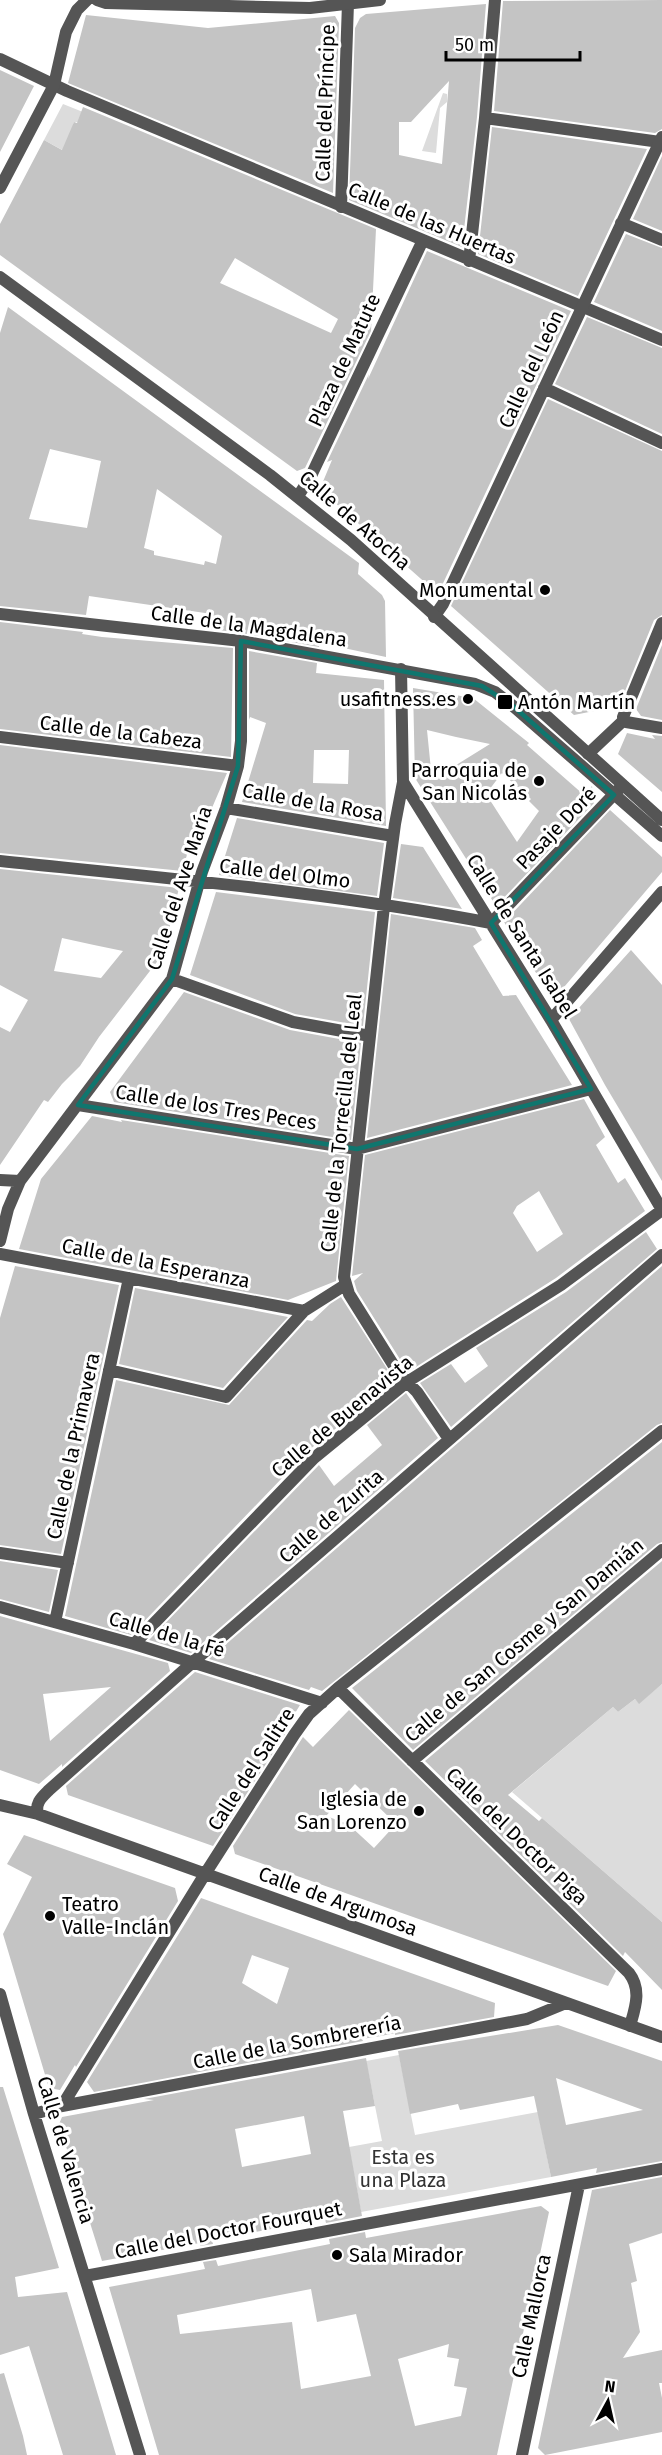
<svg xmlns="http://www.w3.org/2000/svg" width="662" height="2455" viewBox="0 0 662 2455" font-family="'Fira Sans',sans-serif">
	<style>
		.green { fill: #dcdcdc }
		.building { fill: #c4c4c4; fill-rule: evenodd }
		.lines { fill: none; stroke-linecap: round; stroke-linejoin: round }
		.pedestrian { stroke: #555; stroke-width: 12 }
		.minor { stroke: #555; stroke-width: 12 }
		.tertiary { stroke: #555; stroke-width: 12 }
		.marked { fill: none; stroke: #0f766e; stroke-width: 4.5; stroke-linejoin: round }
		.poi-dot { fill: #000; stroke: #fff; stroke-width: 2 }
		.labels { text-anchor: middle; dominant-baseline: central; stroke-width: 6; stroke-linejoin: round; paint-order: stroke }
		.street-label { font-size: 20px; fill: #000; stroke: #fff }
		.poi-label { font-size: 20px; fill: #000; stroke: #fff; text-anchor: end }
		.park-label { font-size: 20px; fill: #333; stroke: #fff }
	</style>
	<rect width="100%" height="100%" fill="#fff"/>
	<!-- green -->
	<path class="green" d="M443 93 447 94V102L440 108 436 153 422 151Z
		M63 104 108 122H74L66 152 44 140Z
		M662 1684V1922L512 1792 613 1707 618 1712 635 1699 639 1703Z
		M399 2055 415 2135 538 2112 551 2177 361 2212 349 2147 382 2141 366 2061Z"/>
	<!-- building -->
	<path class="building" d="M662 0V129L655 133 494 111 503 1Z
		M486 4 477 117 462 247 349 200 355 28 360 18 366 14ZM449 81 442 164 399 155V122H411Z
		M86 15 208 28 335 16 339 23 333 193 68 83Z
		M0 70 34 86 0 152Z
		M83 107 376 229 371 331 305 468 297 471 0 255V224L44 140 62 150 74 122 77 123ZM235 258 338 319 331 333 220 283Z
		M492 127 647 149 578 296 478 254Z
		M662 156V231L633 219Z
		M626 234 662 248V331L594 302Z
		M427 251 571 311 438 594 324 493 322 484 332 460 327 462 369 374 368 379Z
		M8 307 359 563 358 574 382 595 385 601 386 657 320 643 319 647 242 633 202 628 205 613 89 596 86 615 0 606V333ZM50 449 101 461 87 528 29 519ZM157 489 222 536 216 564 205 561 204 565 154 555V551L144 548Z
		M587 317 662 348V434L555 384Z
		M548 399 662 451V615L654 620 621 701 614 707 574 715 451 606Z
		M0 622 83 632 82 634 102 637 233 648 231 757 0 729Z
		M662 645V720L641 716 636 709Z
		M249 651 317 663 316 673 384 680 386 826 242 802 266 723 250 717 249 720ZM314 750H349L348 784 313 783Z
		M413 688 473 698 529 743 527 745 584 795 592 786 594 803 496 906 415 778ZM427 730 456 737 490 744 432 780ZM502 773 531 799 529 801 539 811 517 842 486 794Z
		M627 733 655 739 652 735 662 736V792L618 754Z
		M0 745 227 773 193 852 188 850 183 871 0 853Z
		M610 810 662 857V872L553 1000 504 922Z
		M237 818 384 843 377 896 219 875Z
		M401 844 423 847 462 909 393 898Z
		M0 869 179 888 163 954 99 1037 80 1066 62 1084 48 1102 44 1100 0 1165V1027L10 1032 28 1000 0 985ZM62 938 94 945 123 951 101 978 54 971Z
		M216 892 375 912 363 1026 295 1014 190 975Z
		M391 914 475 928 482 940 473 946 503 996 516 995 572 1085 367 1138Z
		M631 950 662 985V1181L605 1085 569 1019Z
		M184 992 290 1030 361 1043 351 1140 114 1102 110 1092Z
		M584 1099 605 1137 596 1145 618 1183 625 1178 645 1211 556 1278 408 1372 357 1291 354 1281 363 1273 352 1276 365 1155ZM539 1191 563 1234 537 1252 513 1213 517 1206Z
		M92 1116 122 1122 121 1120 349 1156 336 1281 288 1300 19 1249 41 1179Z
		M646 1232 657 1249 451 1427 420 1383 451 1364 465 1383 488 1366 476 1348 566 1292Z
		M15 1266 119 1285 61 1554 0 1545V1318Z
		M662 1266V1423L657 1425 322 1691 311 1687 309 1690 209 1659Z
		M135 1288 257 1311 288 1317 223 1388 119 1364Z
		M341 1297 395 1381 309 1450 131 1635 65 1616 116 1380 229 1405 307 1320 312 1321 330 1304Z
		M406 1393 438 1438 191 1653 149 1640 319 1465 334 1486 382 1445 367 1425Z
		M662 1442V1542L657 1544 413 1750 352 1688Z
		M0 1561 58 1570 49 1612 0 1599Z
		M662 1561V1684L639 1704 635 1699 618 1712 613 1707 508 1795 539 1821 542 1818 662 1922V1990L625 1952 623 1956 425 1761Z
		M0 1616 168 1663 170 1671 62 1767V1764L39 1784 0 1770ZM111 1687 50 1741 43 1694Z
		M195 1672 300 1705 289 1723 291 1725 213 1846 68 1795 66 1786Z
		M349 1710 616 1971 608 1986 235 1854 233 1846 303 1737 313 1747ZM355 1784 396 1824 374 1848 348 1824 326 1816Z
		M24 1835 175 1888 178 1901 76 2067 75 2065 60 2090 49 2088 3 1934 32 1877 7 1864Z
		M201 1898 495 2003 494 2017 395 2035V2033L381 2036 362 2039 363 2041 94 2092 87 2082ZM252 1955 289 1968 277 2004 242 1983Z
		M558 2025 662 2061V2161L596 2173 597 2168 551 2177 534 2096 460 2110 458 2104 410 2114 398 2051ZM556 2078 643 2110 566 2125Z
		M366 2058 375 2106 343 2111 362 2216 326 2223 325 2219 212 2240 213 2244 200 2246V2243L102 2261 59 2124 62 2117 154 2100 144 2099ZM304 2116 311 2154 242 2167 235 2129Z
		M0 2087H3L59 2268 15 2277 18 2297 67 2292 116 2455H63L29 2346 0 2355Z
		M662 2177V2233L629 2244 637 2281 631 2283 640 2332 623 2358 662 2350V2383H659L662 2398V2432L545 2455 538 2448 592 2190Z
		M541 2206 549 2212 497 2455H159L109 2287 205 2269 203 2262 216 2260 218 2266 330 2244 329 2239 365 2232 366 2238ZM311 2289 317 2322 356 2314 371 2376 301 2389 292 2322 180 2334 177 2315ZM449 2344 447 2357 459 2359 454 2386 467 2388 461 2416 415 2426 398 2359Z
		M4 2373 23 2436 27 2455H0V2374Z"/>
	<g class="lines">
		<!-- pedestrian -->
		<path class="pedestrian" d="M0 59 67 91 662 340
			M485 118 660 142
			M341 207 348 3
			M469 261 485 118 495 0
			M298 496 310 478 423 240
			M588 754 624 720
			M491 923 620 788"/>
		<!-- minor -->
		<path class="minor" d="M97 0 106 3 310 8 380 0
			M0 188 54 85 66 32 77 10 87 0
			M621 223 662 240
			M544 388 662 443
			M434 617 443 604 662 137
			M662 623 623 717 626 722 662 728
			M401 669 403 782 551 1020 662 1210
			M0 737 238 766
			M403 782 395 824 384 906 344 1277 349 1294 399 1374 417 1392 449 1439
			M226 808 393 836
			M0 861C164 878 329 892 491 923
			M172 979 293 1022 370 1036
			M551 1020 662 892
			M78 1105 357 1149 591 1089
			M0 1180 20 1181
			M0 1241 8 1209 20 1181 172 979 202 872 226 808 238 766 241 741V641
			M0 1254 304 1311
			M109 1370 226 1397 304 1311 345 1285
			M0 1553 68 1563
			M0 1607 134 1644 322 1703
			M55 1622 129 1278
			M134 1644 314 1458 407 1382 561 1285 662 1210
			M338 1688 629 1973C642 1990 635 2008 630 2026
			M412 1761 662 1550
			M0 1805 38 1814 662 2037
			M38 1814C35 1803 41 1798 49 1790L193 1662 662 1255
			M0 1994 34 2114 140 2455
			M62 2106 205 1874 294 1735 309 1714 338 1688 662 1431
			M34 2114 62 2106 527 2019 566 2003
			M85 2276 662 2169
			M522 2455 579 2185"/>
		<!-- tertiary -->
		<path class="tertiary" d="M0 277 270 475 351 540 662 820
			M0 614 241 641 475 684 495 692 513 706 662 836"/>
	</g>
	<!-- marked area -->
	<path class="marked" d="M241 641 482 686 513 706 614 795 491 923 591 1089 357 1149 78 1105 172 979 238 766Z"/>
	<!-- markers -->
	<g class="poi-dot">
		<circle cx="545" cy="590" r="6"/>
		<circle cx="468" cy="699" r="6"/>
		<rect x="497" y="694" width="16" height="16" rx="3"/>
		<circle cx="539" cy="781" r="6"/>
		<circle cx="419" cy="1811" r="6"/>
		<circle cx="50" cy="1916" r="6"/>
		<circle cx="337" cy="2255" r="6"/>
	</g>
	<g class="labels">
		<!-- street labels -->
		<g class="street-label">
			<text transform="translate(325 103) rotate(-88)">Calle del Príncipe</text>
			<text transform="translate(432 223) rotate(23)">Calle de las Huertas</text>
			<text transform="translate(344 360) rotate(-65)">Plaza de Matute</text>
			<text transform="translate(531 369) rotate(-65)">Calle del León</text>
			<text transform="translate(355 520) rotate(41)">Calle de Atocha</text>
			<text transform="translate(249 626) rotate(8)">Calle de la Magdalena</text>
			<text transform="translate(121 732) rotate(7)">Calle de la Cabeza</text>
			<text transform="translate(313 802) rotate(10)">Calle de la Rosa</text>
			<text transform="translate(556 828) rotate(-46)">Pasaje Doré</text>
			<text transform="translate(285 873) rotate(7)">Calle del Olmo</text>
			<text transform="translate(179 888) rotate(-72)">Calle del Ave María</text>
			<text transform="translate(522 936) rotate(58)">Calle de Santa Isabel</text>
			<text transform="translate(216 1107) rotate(9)">Calle de los Tres Peces</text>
			<text transform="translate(341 1123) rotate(-84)">Calle de la Torrecilla del Leal</text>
			<text transform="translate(156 1263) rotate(11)">Calle de la Esperanza</text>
			<text transform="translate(342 1416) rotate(-40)">Calle de Buenavista</text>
			<text transform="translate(73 1446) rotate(-78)">Calle de la Primavera</text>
			<text transform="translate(331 1516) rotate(-41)">Calle de Zurita</text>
			<text transform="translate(167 1634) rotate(16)">Calle de la Fé</text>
			<text transform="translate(524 1640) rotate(-40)">Calle de San Cosme y San Damián</text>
			<text transform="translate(251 1769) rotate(-57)">Calle del Salitre</text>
			<text transform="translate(517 1836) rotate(44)">Calle del Doctor Piga</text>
			<text transform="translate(338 1901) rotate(20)">Calle de Argumosa</text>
			<text transform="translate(297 2042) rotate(-11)">Calle de la Sombrerería</text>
			<text transform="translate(66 2150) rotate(73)">Calle de Valencia</text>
			<text transform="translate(228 2230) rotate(-11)">Calle del Doctor Fourquet</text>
			<text transform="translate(531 2316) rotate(-78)">Calle Mallorca</text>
		</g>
		<!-- poi labels -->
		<g class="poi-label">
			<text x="533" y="590">Monumental</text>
			<text x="456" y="699">usafitness.es</text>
			<text x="518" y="702" text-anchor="start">Antón Martín</text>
			<text x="527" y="770">Parroquia de<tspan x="527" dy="23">San Nicolás</tspan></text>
			<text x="407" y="1799">Iglesia de<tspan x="407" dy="23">San Lorenzo</tspan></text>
			<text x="62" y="1904" text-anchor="start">Teatro<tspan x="62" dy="23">Valle-Inclán</tspan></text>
			<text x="349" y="2255" text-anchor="start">Sala Mirador</text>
		</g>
		<!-- park labels -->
		<g class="park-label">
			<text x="403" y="2157">Esta es<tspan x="403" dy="23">una Plaza</tspan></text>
		</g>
	</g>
	<!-- north arrow -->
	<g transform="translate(608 2401) rotate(8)" stroke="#ffffff" stroke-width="4.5" paint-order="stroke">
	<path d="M0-4.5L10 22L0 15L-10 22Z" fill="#000000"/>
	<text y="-9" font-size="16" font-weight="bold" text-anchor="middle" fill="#000000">N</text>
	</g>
	<!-- scale -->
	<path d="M446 51v9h134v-9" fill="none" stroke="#000000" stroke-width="3"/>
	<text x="455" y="51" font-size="18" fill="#000000" stroke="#ffffff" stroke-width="4.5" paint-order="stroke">50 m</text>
</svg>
